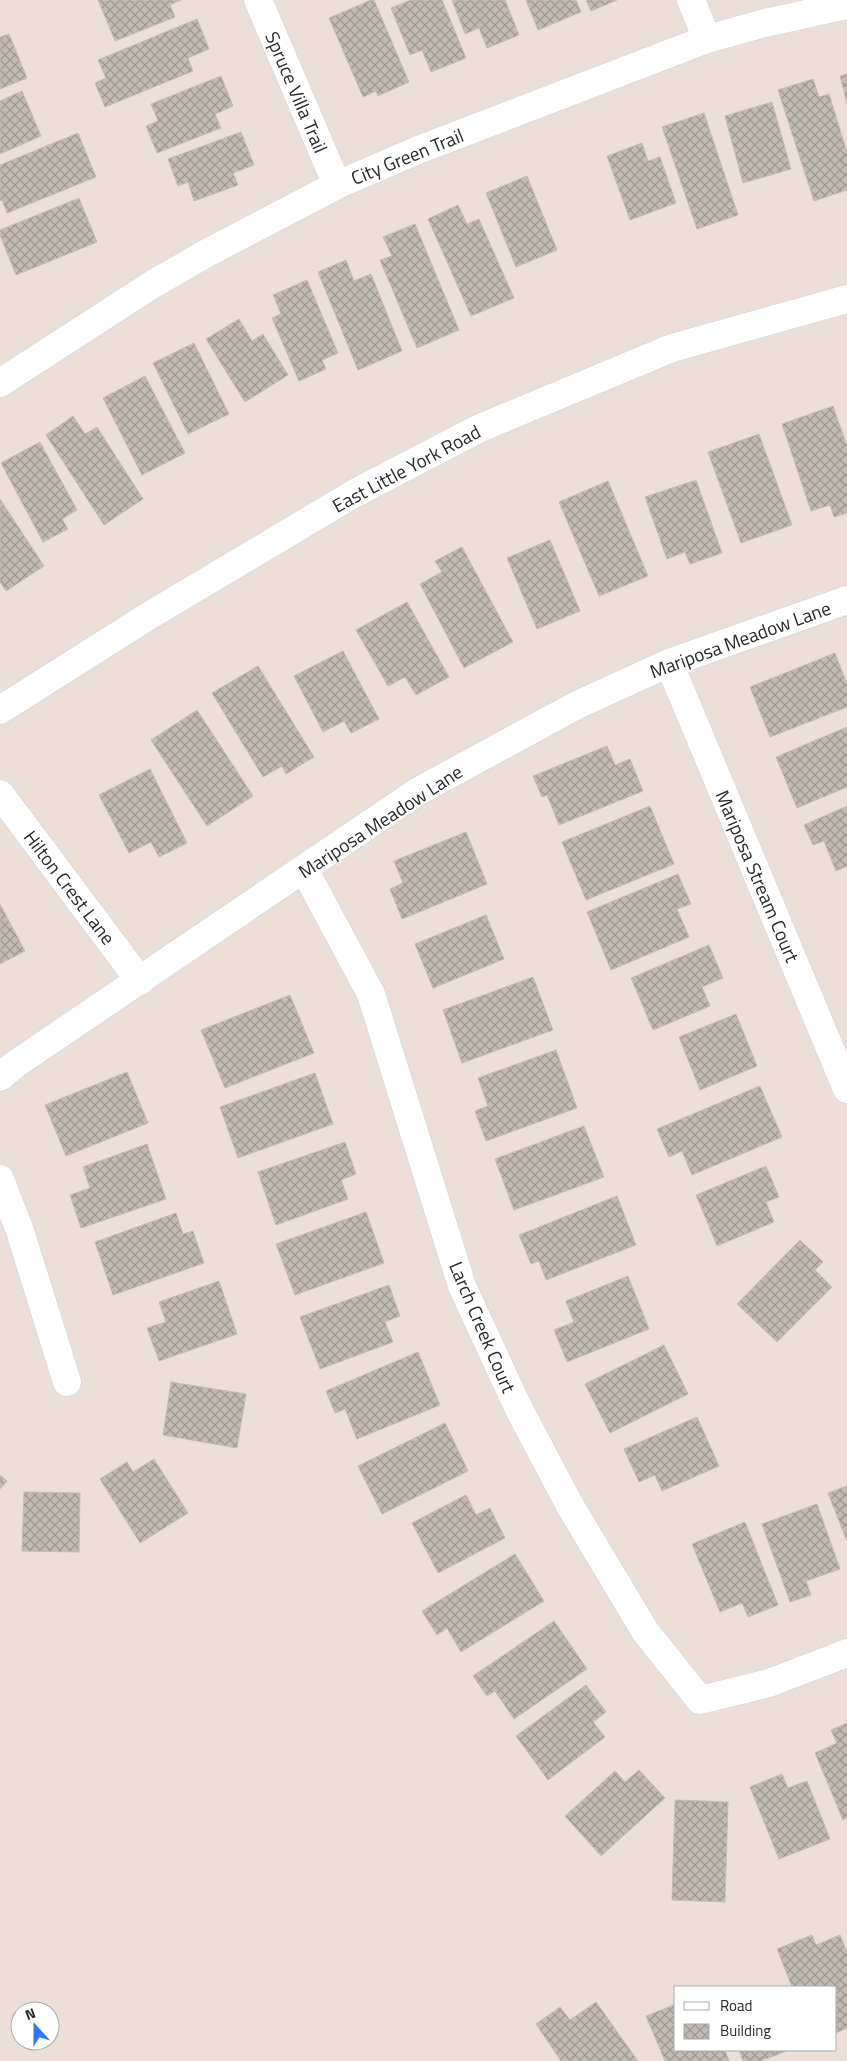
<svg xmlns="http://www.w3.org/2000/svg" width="847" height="2061" viewBox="0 0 847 2061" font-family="'Titillium Web',sans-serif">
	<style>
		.building { fill: url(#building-cross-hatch); stroke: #c7bcb1 }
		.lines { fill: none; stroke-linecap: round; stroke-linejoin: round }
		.minor-casing { stroke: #ccd3e2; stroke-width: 29 }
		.tertiary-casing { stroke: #ccd3e2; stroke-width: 29 }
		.minor { stroke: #fff; stroke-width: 28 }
		.tertiary { stroke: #fff; stroke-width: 28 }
		.labels { text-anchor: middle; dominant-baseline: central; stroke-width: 4.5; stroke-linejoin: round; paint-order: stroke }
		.street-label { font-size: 19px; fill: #272727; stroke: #fff }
	</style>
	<defs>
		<pattern id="building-cross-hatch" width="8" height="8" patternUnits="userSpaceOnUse" patternTransform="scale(1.25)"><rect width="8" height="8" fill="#c2bbb3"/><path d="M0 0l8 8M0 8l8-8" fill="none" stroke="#9e9892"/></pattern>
	</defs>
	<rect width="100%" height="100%" fill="#ecdfd7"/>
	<!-- building -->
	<path class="building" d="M98 0H181L170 5 175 17 115 41Z
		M371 0H374L409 82 378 96 376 91 363 97 329 18Z
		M411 0H442L466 58 431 72 422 50 410 55 391 8Z
		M452 0H505L519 35 487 48 479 28 465 34Z
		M526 0H576L581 12 538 30Z
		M586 0H617L591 11Z
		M197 19 209 49 188 58 193 71 105 107 95 83 106 78 98 60Z
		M9 34 27 78 0 89V37Z
		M847 74V104L840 76Z
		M221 76 233 106 215 114 221 128 157 153 146 126 158 121 151 104Z
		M813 79 819 97 829 94 847 152V190L814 201 778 90Z
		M22 91 41 136 0 154V101Z
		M772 102 791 169 743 183 725 116Z
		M704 113 738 215 697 229 662 127Z
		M241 132 254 165 233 173 238 185 194 201 188 182 178 186 168 159Z
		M78 133 96 177 7 213 2 200 0 201V165Z
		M642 143 648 161 660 157 676 203 630 220 607 156Z
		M527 176 557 250 516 267 486 193Z
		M79 198 97 242 16 275 0 235V230Z
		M458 205 467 224 479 219 514 298 471 316 428 219Z
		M415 224 459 330 417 348 380 260 392 256 383 237Z
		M346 260 354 281 371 274 402 351 358 370 318 272Z
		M307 280 338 353 322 360 326 369 299 381 272 318 281 314 273 295Z
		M239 319 252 341 263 334 288 375 245 402 206 339Z
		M194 343 229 414 188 434 153 363Z
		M145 376 185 453 142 475 103 398Z
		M833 406 847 446V513L834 517 830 505 811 511 782 424Z
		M73 416 85 434 97 427 143 499 104 525 46 435Z
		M759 434 792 525 741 543 708 452Z
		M40 442 77 510 62 519 68 529 43 542 1 463Z
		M696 480 722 553 690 564 685 552 667 559 645 497Z
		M608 481 648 576 599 596 559 502Z
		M0 499 44 566 6 591 0 582Z
		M550 540 580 611 537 629 507 558Z
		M462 547 513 642 464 668 420 584 442 572 435 561Z
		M407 602 449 677 416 695 405 677 388 686 356 630Z
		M343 651 379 719 351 733 344 721 323 732 294 676Z
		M835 653 847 684V707L770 737 750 687Z
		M258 666 314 757 286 774 282 766 263 777 212 693Z
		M197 710 253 796 207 826 151 740Z
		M847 727V787L797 808 776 757Z
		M607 746 615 765 630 759 643 791 559 825 547 795 542 797 533 776Z
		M150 769 187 843 159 857 151 842 129 853 99 795Z
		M650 806 674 864 586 900 562 842Z
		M847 806V866L836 871 824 841 813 845 804 825Z
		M466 832 487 884 402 919 390 889 403 883 394 861Z
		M678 874 691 904 677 909 689 937 611 970 587 912Z
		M0 904 25 951 0 964Z
		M486 915 504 959 433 988 415 944Z
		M709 945 723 978 702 987 710 1006 653 1030 631 978Z
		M533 977 553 1030 462 1063 443 1010Z
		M290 995 314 1053 225 1088 201 1030Z
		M736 1014 757 1066 700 1090 679 1037Z
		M556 1050 577 1108 486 1141 475 1111 488 1106 478 1078Z
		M127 1072 148 1123 66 1156 45 1105Z
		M315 1073 333 1124 238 1158 220 1107Z
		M760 1086 782 1137 692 1175 682 1151 669 1157 657 1129Z
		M584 1126 604 1177 514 1210 495 1159Z
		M345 1142 356 1174 341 1180 348 1199 276 1225 258 1172Z
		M147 1144 166 1199 81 1228 70 1195 90 1188 83 1167Z
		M766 1166 779 1197 766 1202 774 1222 717 1246 696 1195Z
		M617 1196 636 1245 546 1280 539 1261 531 1264 519 1235Z
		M366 1212 384 1263 295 1295 276 1244Z
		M176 1213 183 1234 193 1231 204 1263 113 1295 95 1242Z
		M800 1240 823 1262 815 1270 832 1287 777 1342 737 1304Z
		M628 1276 649 1329 567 1362 554 1330 574 1322 566 1301Z
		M219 1281 237 1334 159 1361 147 1328 166 1322 159 1302Z
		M389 1285 400 1316 385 1322 393 1342 320 1369 300 1317Z
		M664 1345 688 1394 610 1433 585 1384Z
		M418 1352 440 1405 357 1439 345 1409 335 1413 326 1391Z
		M171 1382 246 1394 237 1448 163 1435Z
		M697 1417 719 1466 662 1491 655 1475 639 1482 624 1449Z
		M445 1423 468 1471 382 1514 358 1466Z
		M154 1459 188 1513 140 1543 100 1479 127 1462 133 1472Z
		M0 1475 7 1481 0 1489Z
		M847 1486V1541L828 1493Z
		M24 1492 80 1493 79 1552 22 1551Z
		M466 1495 476 1515 490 1508 505 1538 438 1573 412 1523Z
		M817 1504 840 1569 806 1581 811 1595 790 1602 762 1524Z
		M745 1522 778 1605 748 1617 742 1603 720 1612 692 1544Z
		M515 1554 544 1601 461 1652 447 1628 437 1635 422 1611Z
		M554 1621 587 1669 514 1719 495 1691 487 1696 473 1676Z
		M586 1685 606 1712 593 1722 605 1737 548 1780 516 1736Z
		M847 1723V1818L843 1820 815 1753 837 1743 831 1730Z
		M639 1770 665 1798 601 1856 565 1816 615 1771 625 1782Z
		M782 1774 788 1788 807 1781 830 1839 779 1859 750 1787Z
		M675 1800 728 1802 725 1902 672 1900Z
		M812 1935 816 1945 840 1935 847 1952V2028L836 2033V1987H792L777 1949Z
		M596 2002 638 2061H561L536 2024 560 2007 570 2020Z
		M676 2004V2050H725L729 2061H665L646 2016Z
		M739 2050H789L761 2061H743Z"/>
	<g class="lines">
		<!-- minor casing -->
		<g class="minor-casing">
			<path id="minor" d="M258 0 337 185
				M691 0 707 39
				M0 383 153 284 207 253 337 185 418 150 707 39 765 23 847 5
				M669 663 847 1089
				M0 794 140 981
				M304 869 371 994 462 1286 516 1403 569 1504 645 1631 700 1700 769 1683 847 1653
				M0 1077 17 1063 417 792 577 705 669 663 847 600
				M0 1179 20 1231 67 1382"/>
		</g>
		<!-- tertiary casing -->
		<g class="tertiary-casing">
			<path id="tertiary" d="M0 710 147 617 355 493 480 428 672 348 847 299"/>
		</g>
		<!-- minor -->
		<use href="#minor" class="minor"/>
		<!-- tertiary -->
		<use href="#tertiary" class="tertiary"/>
	</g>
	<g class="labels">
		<!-- street labels -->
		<g class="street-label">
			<text transform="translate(297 92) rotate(67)">Spruce Villa Trail</text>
			<text transform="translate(407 156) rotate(-22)">City Green Trail</text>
			<text transform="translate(406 468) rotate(-28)">East Little York Road</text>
			<text transform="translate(740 639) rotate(-20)">Mariposa Meadow Lane</text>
			<text transform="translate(380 821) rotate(-33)">Mariposa Meadow Lane</text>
			<text transform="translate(758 876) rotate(67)">Mariposa Stream Court</text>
			<text transform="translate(70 887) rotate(53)">Hilton Crest Lane</text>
			<text transform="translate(483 1327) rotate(67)">Larch Creek Court</text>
		</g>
	</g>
	<!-- legend -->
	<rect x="674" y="1986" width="162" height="65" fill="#ffffff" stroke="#a9a9a9"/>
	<rect x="684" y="2002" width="25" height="8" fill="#ffffff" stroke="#a9a9a9"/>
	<text x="720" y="2011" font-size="15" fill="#272727">Road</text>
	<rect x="684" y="2024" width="25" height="15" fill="url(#building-cross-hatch)" stroke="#a9a9a9"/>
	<text x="720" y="2036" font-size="15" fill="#272727">Building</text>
	<!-- north arrow -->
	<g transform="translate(35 2026) rotate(339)"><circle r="24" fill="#ffffff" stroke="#a9a9a9"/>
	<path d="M0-4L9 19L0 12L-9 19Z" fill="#3074ff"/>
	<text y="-8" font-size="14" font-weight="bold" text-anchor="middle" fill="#272727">N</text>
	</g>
</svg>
